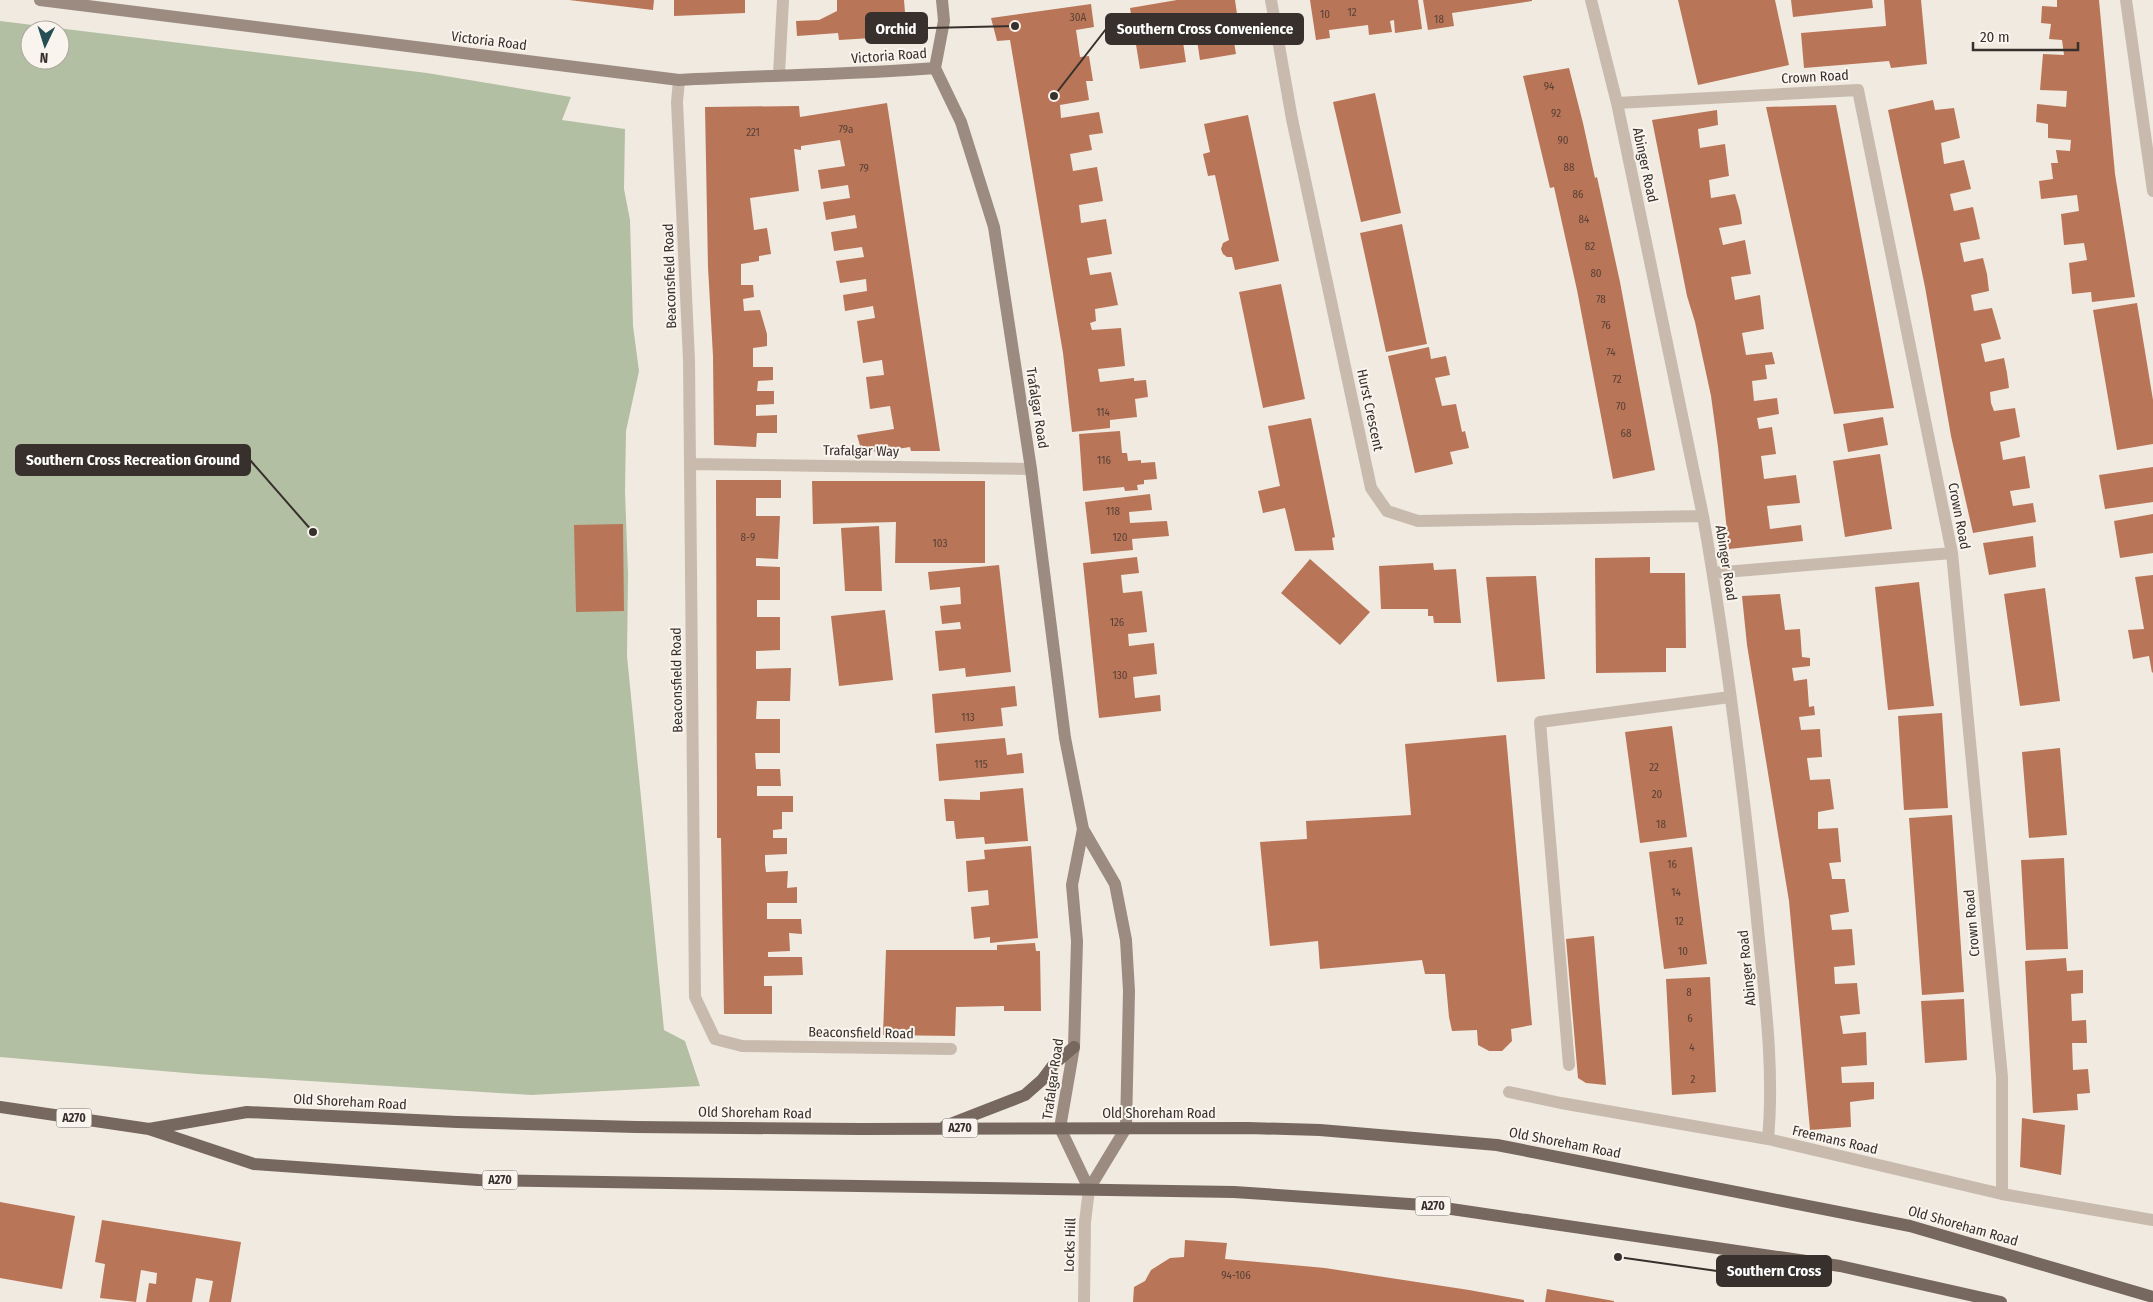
<svg xmlns="http://www.w3.org/2000/svg" width="2153" height="1302" viewBox="0 0 2153 1302" font-family="'Fira Sans Condensed',sans-serif">
	<style>
		.green { fill: #b3bfa2; fill-rule: evenodd }
		.building { fill: #b97557 }
		.lines { fill: none; stroke-linecap: round; stroke-linejoin: round }
		.service { stroke: #c8bbae; stroke-width: 12 }
		.minor { stroke: #c8bbae; stroke-width: 12 }
		.tertiary { stroke: #c8bbae; stroke-width: 12 }
		.secondary { stroke: #9b8b80; stroke-width: 12 }
		.primary { stroke: #77685f; stroke-width: 12 }
		.labels { text-anchor: middle; dominant-baseline: central; stroke-width: 4; stroke-linejoin: round; paint-order: stroke }
		.number-label { font-size: 11px; fill: #584137 }
		.shield { fill: #f9f4ed; stroke: #716b66; stroke-width: 1 }
		.shield-label { font-size: 12px; font-weight: bold; fill: #37302c }
		.street-label { font-size: 14px; fill: #37302c; stroke: #f9f4ed }
		.leader { fill: none; stroke: #37302c; stroke-width: 2 }
		.callout-dot { fill: #37302c; stroke: #f9f4ed; stroke-width: 2 }
		.callout { fill: #37302c; stroke: #37302c; stroke-width: 2 }
		.callout-label { font-size: 15px; text-anchor: middle; font-weight: bold; fill: #fff }
	</style>
	<rect width="100%" height="100%" fill="#f1eae1"/>
	<!-- green -->
	<path class="green" d="M0 21 427 73 571 97 562 120 625 129 624 189 630 220 633 326 639 371 626 431 625 491 628 574 627 656 664 1030 685 1041 700 1086 531 1095 197 1074 0 1057ZM30 30H60V60H30Z"/>
	<!-- building -->
	<path class="building" d="M569 0H654L653 10Z
		M674 0H745V13L674 16Z
		M837 0H904L906 25 887 26 888 37 839 40 838 33 797 36 796 21 819 20 837 11Z
		M1177 0H1235L1240 35 1233 36 1236 54 1200 60 1197 40 1183 42 1186 62 1140 69 1130 8Z
		M1310 0H1418L1422 29 1395 33 1394 20 1390 21 1392 32 1369 35 1368 25 1329 30 1330 38 1316 40Z
		M1423 0H1532V1L1452 13 1454 26 1428 30Z
		M1678 0H1775L1789 65 1698 85Z
		M1791 0H1872L1873 8 1793 17Z
		M1884 0H1921L1927 64 1891 68 1889 61 1804 68 1801 33 1886 26Z
		M2057 0H2099L2115 174 2135 297 2092 302 2091 292 2072 294 2069 263 2087 260 2084 243 2064 245 2061 214 2079 211 2077 195 2041 199 2039 181 2053 179 2051 163H2058L2056 150 2070 151 2071 140 2048 138V124L2036 122 2037 104 2066 107 2067 91 2040 90 2043 54 2064 55 2062 40 2049 39 2051 24 2041 23 2042 6 2057 7Z
		M1091 4 1094 27 1076 30 1080 57 1089 56 1093 81H1086L1089 100 1060 105 1061 118 1099 112 1103 133 1089 135 1092 150 1070 154 1073 171 1097 167 1103 201 1079 205 1081 223 1106 219 1112 254 1087 258 1090 275 1111 272 1118 305 1095 309 1096 321 1090 323 1092 330 1121 328 1125 366 1098 369 1100 382 1134 378V381L1146 380 1148 397 1135 399 1137 417 1110 420V428L1072 432 1063 353 1010 40 997 41 991 18Z
		M1569 68 1583 123 1595 178 1597 177 1620 282 1655 470 1613 479 1577 290 1554 187 1550 188 1523 76Z
		M1375 93 1401 213 1361 222 1333 102Z
		M1933 100 1935 110 1954 108 1960 138 1941 143 1944 164 1964 160 1971 189 1950 194 1954 211 1973 207 1980 239 1960 243 1964 262 1983 258 1987 274 1989 291 1971 295 1974 311 1992 308 2001 339 1981 344 1985 362 2004 358 2007 373 2009 388 1990 392 1991 403 1994 411 2015 408 2020 437 2000 442 2003 460 2025 456 2030 488 2010 491 2013 506 2033 503 2036 522 1973 533 1951 436 1925 287 1888 110Z
		M887 103 940 451H911L910 447 878 452 861 449 857 435 894 429 890 406 870 409 866 377 884 375 882 360 863 363 857 321 875 318 873 306 845 311 843 295 867 291 866 279 840 283 836 261 864 257 862 247 834 251 831 232 857 228 855 215 826 220 823 202 850 198 848 185 821 189 818 170 845 166 840 140 801 146V150L794 149 799 191 750 198 754 230 767 228 771 254 759 256V261L741 264V285H753L754 297 743 299 744 311 760 310 767 334V346L753 348V367H773V380L758 381 757 391H774V404L756 405V416L777 415V433H757L756 447 714 445 713 356 708 267 705 107 799 106 800 117Z
		M1836 105 1894 408 1834 414 1766 107Z
		M1717 110 1718 125 1698 129 1700 148 1725 144 1729 176 1709 180 1711 198 1735 194 1740 211 1742 224 1719 228 1723 245 1745 240 1751 274 1731 277 1735 300 1760 295 1764 329 1742 333 1746 355 1772 352 1775 364 1765 365 1767 379 1752 381 1754 401 1777 398 1779 414 1757 418 1759 429 1772 427 1776 454 1761 456 1764 479 1796 475 1800 503 1767 506 1770 529 1801 525 1803 541 1729 549 1718 447 1711 396 1695 322 1687 296 1652 120Z
		M1248 115 1279 261 1235 270 1232 257H1227L1223 254 1221 249 1223 243 1229 240 1215 175 1208 176 1203 154 1210 152 1204 124Z
		M1402 224 1427 344 1386 352 1360 233Z
		M1281 284 1305 399 1263 408 1239 292Z
		M2137 303 2153 400V444L2117 450 2093 310Z
		M1429 347 1431 359 1446 356 1450 375 1435 378 1442 406 1456 404 1462 432 1465 431 1469 448 1450 452 1453 464 1415 473 1388 356Z
		M1883 417 1888 445 1848 452 1843 424Z
		M1311 418 1335 537 1332 538 1334 550 1295 551 1285 508 1263 513 1258 491 1280 486 1268 426Z
		M1120 431 1122 453H1127L1128 461 1141 460V463L1155 462 1157 479 1144 480V484L1137 485 1138 490 1125 491 1124 487 1083 491 1079 434Z
		M1880 454 1892 529 1845 537 1833 461Z
		M2153 467V502L2105 509 2099 475Z
		M716 480H781V498H756V516H780L778 559 756 558V566L780 567V600H757V617H780V650L756 651V669L791 668 790 701H757L756 719H780V753H755L756 769H780L781 786H757V796H793V812H782V829L773 830V838H787V854L765 855V864L766 872 788 871 787 888 797 887V903H767V919H801L802 934 789 933 790 951 768 952V957H802L803 975 764 976V986H772V1014H724L721 838H717V813Z
		M812 481H985V563H895L896 522 813 524Z
		M1150 494 1152 510 1129 512 1130 523 1167 521 1169 536 1132 539 1133 550 1091 554 1085 502Z
		M2153 514V553L2120 558 2114 521Z
		M623 524 624 611 576 612 574 525Z
		M879 526 882 591H845L841 528Z
		M2033 536 2036 567 1989 575 1983 543Z
		M1137 557 1139 573 1121 575 1123 593 1142 591 1147 632 1128 634 1129 646 1154 643 1157 674 1133 677 1135 698 1160 695 1161 711 1099 718 1083 563Z
		M1650 557V573H1685L1686 648H1666V672L1596 673 1595 558Z
		M1310 559 1370 612 1340 645 1281 593Z
		M1433 563 1434 570 1456 569 1461 623H1434L1433 616H1428V609H1381L1379 566Z
		M999 565 1011 672 966 677 965 668 939 671 935 631 961 629 960 622 942 624 940 606 961 604 960 587 930 590 928 572Z
		M2153 575V672L2152 673 2149 656 2133 659 2128 630 2144 629 2135 577Z
		M1536 576 1545 679 1497 682 1486 577Z
		M1919 582 1934 706 1888 710 1875 587Z
		M2045 588 2060 701 2020 706 2004 594Z
		M1780 594 1785 630 1800 629 1802 657 1810 658V666L1792 668 1794 681 1807 679 1809 707 1814 706 1815 715 1799 717 1801 730 1820 729 1822 757 1807 758 1810 780 1830 779 1834 809 1818 812V829L1838 828 1841 862 1829 863 1831 872 1832 879H1845L1849 912 1830 915 1832 930 1852 929 1855 965 1834 967 1835 984 1857 983 1860 1014 1840 1016 1843 1034 1866 1032 1867 1065 1841 1067 1842 1083 1874 1082V1099L1850 1102 1851 1127 1810 1130 1789 901 1747 645 1742 596Z
		M885 610 893 680 839 686 831 616Z
		M1015 686 1017 706 1001 708 1003 726 935 733 932 694Z
		M1942 713 1948 808 1904 810 1898 716Z
		M1672 726 1687 837 1640 843 1625 732Z
		M1506 735 1532 1025 1511 1029 1512 1041 1502 1051H1489L1478 1045 1477 1030 1452 1031 1449 1017 1445 974H1425L1422 960 1320 969 1318 941 1270 946 1260 842 1307 839 1306 821 1411 815 1405 744Z
		M1005 738 1007 755 1022 753 1024 773 939 781 936 744Z
		M2060 748 2067 835 2029 838 2022 752Z
		M1023 788 1028 841 985 844 984 837 956 839 954 821H946L944 799 980 800V792Z
		M1952 815 1964 992 1922 995 1909 818Z
		M1031 846 1038 938 990 943V937L974 939 971 907 989 905 988 890 968 892 966 861 985 859 984 850Z
		M1692 847 1707 964 1664 969 1649 852Z
		M2064 858 2068 949 2026 950 2021 860Z
		M1594 936 1606 1085 1586 1083 1578 1078 1566 939Z
		M1035 943 1036 951H1040L1041 1011H1004V1006L956 1007 955 1036 883 1035 886 950H997V945Z
		M2066 958 2067 971 2083 970V993L2071 994 2072 1021 2086 1020 2087 1043H2072L2073 1070 2088 1069 2090 1093 2077 1094 2078 1110 2033 1113 2025 961Z
		M1710 977 1716 1092 1672 1095 1666 979Z
		M1964 999 1967 1060 1925 1063 1921 1001Z
		M2022 1118 2065 1125 2061 1175 2020 1167Z
		M0 1202 75 1216 62 1289 0 1278Z
		M102 1220 241 1242 231 1302H209L213 1281 196 1278 192 1302H146L149 1283 156 1284 157 1273 141 1270 136 1302 100 1298 105 1264 95 1262Z
		M1185 1240 1227 1243 1225 1259 1325 1268 1469 1290 1524 1300V1302H1133L1134 1287 1145 1281 1151 1270 1170 1258 1184 1257Z
		M1547 1289 1614 1301V1302H1545Z"/>
	<g class="lines">
		<!-- service -->
		<path class="service" d="M779 74 783 0
			M1569 1065 1540 722 1730 697"/>
		<!-- minor -->
		<path class="minor" d="M1271 0 1292 119 1371 488 1387 511 1418 521 1703 516
			M1591 0 1617 103 1703 516C1726 646 1742 778 1756 909 1763 985 1775 1062 1768 1139
			M2126 0 2153 191
			M679 80 677 102 689 360 695 997 715 1039 742 1046 951 1049
			M1617 103 1858 90 1952 553 2002 1077V1194
			M690 464 1031 469
			M1713 573 1952 553
			M1509 1092 1561 1103 1768 1139 2002 1194 2153 1220"/>
		<!-- tertiary -->
		<path class="tertiary" d="M1084 1302 1085 1222 1089 1189"/>
		<!-- secondary -->
		<path class="secondary" d="M40 0 679 80C764 75 850 75 935 68
			M942 0 944 21 935 68 961 122 994 227 1031 469 1065 738 1083 829 1115 884 1126 940 1129 991 1126 1128 1089 1189
			M1083 829 1072 885 1077 941 1074 1047 1060 1128 1089 1189"/>
		<!-- primary -->
		<path class="primary" d="M0 1107 149 1129 254 1164 478 1180 1234 1192 1424 1205 1840 1266 2001 1302
			M945 1126 1025 1095 1042 1080 1054 1064 1074 1047
			M149 1129 247 1112 457 1122 636 1127 860 1129 1248 1128 1320 1130 1497 1145 1910 1226 2153 1297"/>
	</g>
	<g class="labels">
		<!-- number labels -->
		<g class="number-label">
			<text x="1352" y="12">12</text>
			<text x="1325" y="14">10</text>
			<text x="1078" y="17">30A</text>
			<text x="1439" y="19">18</text>
			<text x="1549" y="86">94</text>
			<text x="1556" y="113">92</text>
			<text x="846" y="129">79a</text>
			<text x="753" y="132">221</text>
			<text x="1563" y="140">90</text>
			<text x="1569" y="167">88</text>
			<text x="864" y="168">79</text>
			<text x="1578" y="194">86</text>
			<text x="1584" y="219">84</text>
			<text x="1590" y="246">82</text>
			<text x="1596" y="273">80</text>
			<text x="1601" y="299">78</text>
			<text x="1606" y="325">76</text>
			<text x="1611" y="352">74</text>
			<text x="1617" y="379">72</text>
			<text x="1621" y="406">70</text>
			<text x="1103" y="412">114</text>
			<text x="1626" y="433">68</text>
			<text x="1104" y="460">116</text>
			<text x="1113" y="511">118</text>
			<text x="748" y="537">8-9</text>
			<text x="1120" y="537">120</text>
			<text x="940" y="543">103</text>
			<text x="1117" y="622">126</text>
			<text x="1120" y="675">130</text>
			<text x="968" y="717">113</text>
			<text x="981" y="764">115</text>
			<text x="1654" y="767">22</text>
			<text x="1657" y="794">20</text>
			<text x="1661" y="824">18</text>
			<text x="1672" y="864">16</text>
			<text x="1676" y="892">14</text>
			<text x="1679" y="921">12</text>
			<text x="1683" y="951">10</text>
			<text x="1689" y="992">8</text>
			<text x="1690" y="1018">6</text>
			<text x="1692" y="1047">4</text>
			<text x="1693" y="1079">2</text>
			<text x="1236" y="1275">94-106</text>
		</g>
		<!-- shield labels -->
		<g class="shield">
			<rect x="56.5" y="1108.5" width="35" height="19" rx="4"/>
			<rect x="942.5" y="1118.5" width="35" height="19" rx="4"/>
			<rect x="482.5" y="1170.5" width="35" height="19" rx="4"/>
			<rect x="1415.5" y="1196.5" width="35" height="19" rx="4"/>
		</g>
		<g class="shield-label">
			<text x="74" y="1118">A270</text>
			<text x="960" y="1128">A270</text>
			<text x="500" y="1180">A270</text>
			<text x="1433" y="1206">A270</text>
		</g>
		<!-- street labels -->
		<g class="street-label">
			<text transform="translate(489 41) rotate(7)">Victoria Road</text>
			<text transform="translate(889 56) rotate(-4)">Victoria Road</text>
			<text transform="translate(1815 77) rotate(-3)">Crown Road</text>
			<text transform="translate(1645 165) rotate(78)">Abinger Road</text>
			<text transform="translate(670 276) rotate(-92)">Beaconsfield Road</text>
			<text transform="translate(1037 408) rotate(81)">Trafalgar Road</text>
			<text transform="translate(1370 410) rotate(78)">Hurst Crescent</text>
			<text transform="translate(861 451) rotate(1)">Trafalgar Way</text>
			<text transform="translate(1959 516) rotate(79)">Crown Road</text>
			<text transform="translate(1726 563) rotate(81)">Abinger Road</text>
			<text transform="translate(677 680) rotate(-91)">Beaconsfield Road</text>
			<text transform="translate(1972 923) rotate(-95)">Crown Road</text>
			<text transform="translate(1747 968) rotate(-96)">Abinger Road</text>
			<text transform="translate(861 1033) rotate(1)">Beaconsfield Road</text>
			<text transform="translate(1053 1079) rotate(-82)">Trafalgar Road</text>
			<text transform="translate(350 1102) rotate(3)">Old Shoreham Road</text>
			<text transform="translate(755 1113) rotate(1)">Old Shoreham Road</text>
			<text x="1159" y="1113">Old Shoreham Road</text>
			<text transform="translate(1835 1140) rotate(13)">Freemans Road</text>
			<text transform="translate(1565 1143) rotate(11)">Old Shoreham Road</text>
			<text transform="translate(1963 1226) rotate(16)">Old Shoreham Road</text>
			<text transform="translate(1070 1245) rotate(-88)">Locks Hill</text>
		</g>
	</g>
	<!-- callouts -->
	<path class="leader" d="M1015 26L927 28M1054 96L1106 29M313 532L250 460M1618 1257L1717 1271"/>
	<g class="callout-dot">
		<circle cx="1015" cy="26" r="5"/>
		<circle cx="1054" cy="96" r="5"/>
		<circle cx="313" cy="532" r="5"/>
		<circle cx="1618" cy="1257" r="5"/>
	</g>
	<g class="callout">
		<rect x="866" y="13" width="61" height="30" rx="5"/>
		<rect x="1106" y="14" width="197" height="30" rx="5"/>
		<rect x="16" y="445" width="234" height="30" rx="5"/>
		<rect x="1717" y="1256" width="114" height="30" rx="5"/>
	</g>
	<g class="callout-label">
		<text x="896" y="34">Orchid</text>
		<text x="1205" y="34">Southern Cross Convenience</text>
		<text x="133" y="465">Southern Cross Recreation Ground</text>
		<text x="1774" y="1276">Southern Cross</text>
	</g>
	<!-- north arrow -->
	<g transform="translate(45 45) rotate(184)"><circle r="24" fill="#f9f4ed" stroke="#aba6a0"/>
	<path d="M0-4L9 19L0 12L-9 19Z" fill="#254f55"/>
	<text y="-8" font-size="14" font-weight="bold" text-anchor="middle" fill="#37302c">N</text>
	</g>
	<!-- scale -->
	<path d="M1973 42v8h105v-8" fill="none" stroke="#37302c" stroke-width="2.5"/>
	<text x="1980" y="42" font-size="15" fill="#37302c" stroke="#f9f4ed" stroke-width="4" paint-order="stroke">20 m</text>
</svg>
